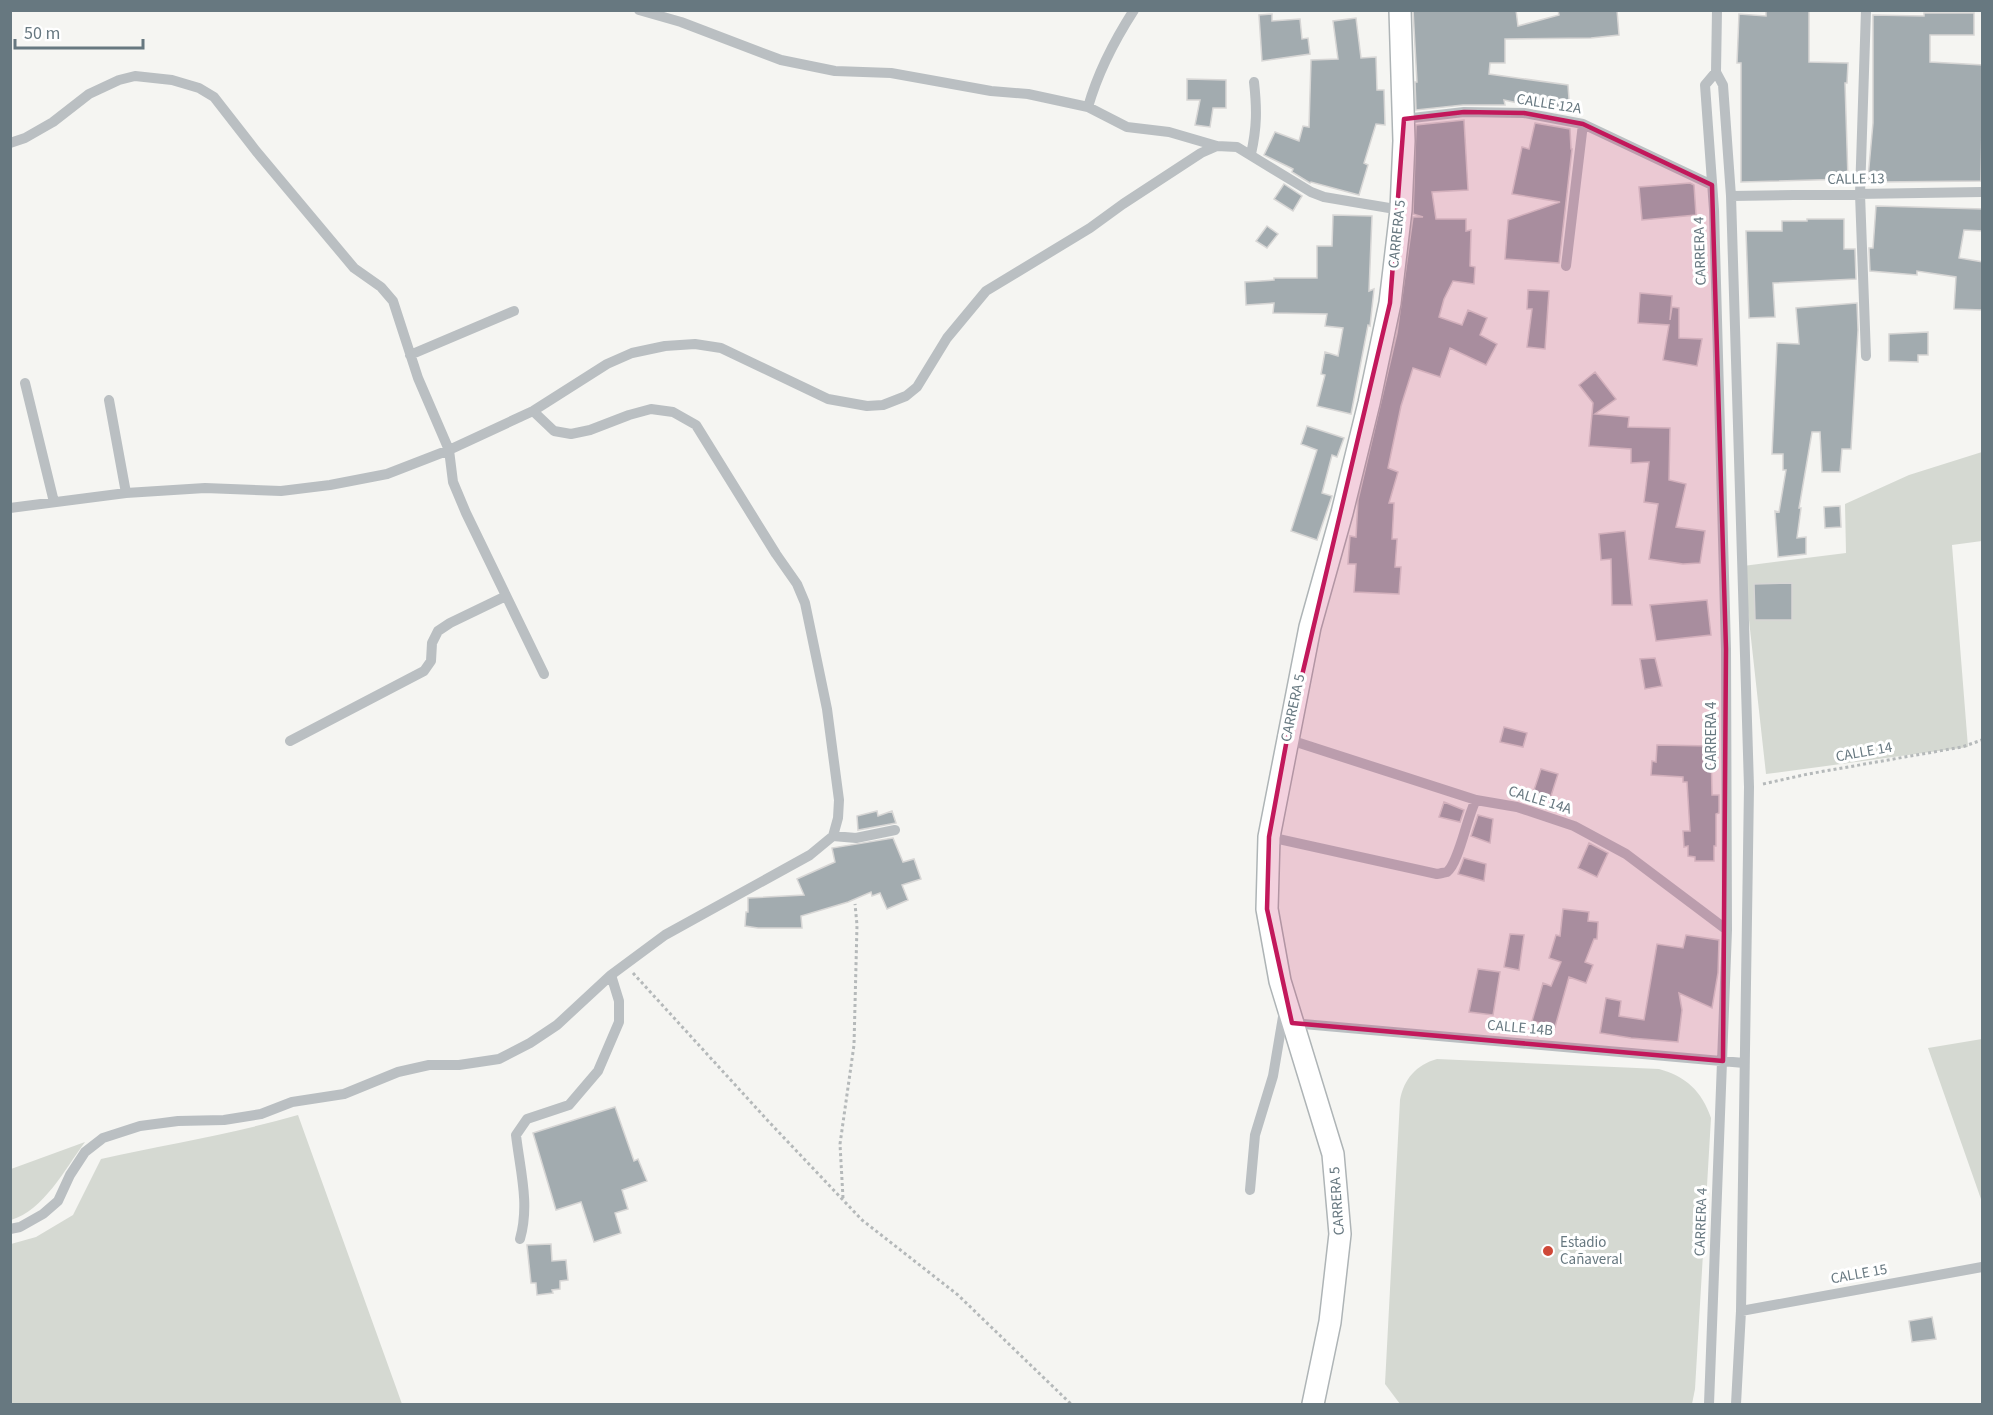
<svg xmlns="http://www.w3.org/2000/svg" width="1993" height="1415" viewBox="0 0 1993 1415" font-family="'Source Sans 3',sans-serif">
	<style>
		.green { fill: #d5d9d2 }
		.building { fill: #a2abaf; stroke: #d7d6d5; stroke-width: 1.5 }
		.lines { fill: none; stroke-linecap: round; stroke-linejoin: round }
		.major-casing { stroke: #aeb4b6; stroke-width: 24 }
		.path { stroke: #b5b9ba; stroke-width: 3; stroke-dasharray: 3 3; stroke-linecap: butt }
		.minor { stroke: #babfc2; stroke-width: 10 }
		.major { stroke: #fff; stroke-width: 21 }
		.marked { fill: #c2185b; fill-opacity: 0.2; stroke: #c2185b; stroke-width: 4.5; stroke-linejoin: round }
		.poi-dot { fill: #cf4838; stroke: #fff; stroke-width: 2 }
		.labels { text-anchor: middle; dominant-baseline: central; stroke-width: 6; stroke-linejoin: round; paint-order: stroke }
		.street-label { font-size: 15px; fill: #677880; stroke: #fff }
		.poi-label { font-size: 15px; fill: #677880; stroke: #fff; text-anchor: start }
	</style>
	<rect width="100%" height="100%" fill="#f5f5f2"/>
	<!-- green -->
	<path class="green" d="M1982 452V541L1952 545 1968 747 1766 774 1743 566 1846 553 1845 504 1909 475Z
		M1982 1039V1202L1928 1048Z
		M1437 1059 1659 1069C1685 1076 1702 1091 1711 1118L1695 1389 1692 1404H1400L1385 1384 1400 1100C1404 1079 1416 1065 1437 1059Z
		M298 1115 402 1404H11V1244L36 1237 73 1215 101 1159C167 1144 233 1134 298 1115Z
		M85 1142C65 1169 44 1210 11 1220V1169Z"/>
	<!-- building -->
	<path class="building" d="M1413 10H1516L1518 26 1559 15 1558 10H1617L1619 35 1591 38 1505 39V63H1490L1489 74 1568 85 1570 114 1504 100 1505 105H1463L1416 110 1415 82H1417Z
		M1766 10H1809V62L1848 63 1847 83H1845L1848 179 1741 182V63H1737L1739 14 1766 16Z
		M1924 13H1974V35H1930V62L1983 65 1981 181 1877 182 1870 181 1868 178 1873 123V15L1924 16Z
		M1272 14V21L1300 19 1302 39 1308 38 1310 54 1262 61 1259 15Z
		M1356 18 1361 58 1376 57 1377 90H1384L1385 125 1376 124 1364 163 1368 165 1359 195 1311 182 1310 183 1292 172 1293 169 1264 155 1275 132 1299 141 1303 126 1309 127 1311 60 1338 59 1333 21Z
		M1187 79 1226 80V108H1213L1210 127 1195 125 1200 100H1187Z
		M1464 120 1468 190 1432 192 1436 219H1466V231L1471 230 1470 266 1475 267 1474 284 1453 281 1444 299 1439 317 1462 325 1468 310 1487 318 1480 335 1497 344 1486 365 1450 348 1440 377 1413 368 1401 406 1388 468 1398 472 1389 503H1394L1392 539H1397L1395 567H1401L1399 594 1354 592 1356 564H1348L1350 536 1356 537 1358 500 1397 333 1413 217H1423L1413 214 1416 125Z
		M1535 123 1570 129 1571 149H1572L1559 263 1505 259 1508 220 1560 202 1512 194 1522 147 1529 149Z
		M1690 183 1694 185 1696 215 1642 220 1639 187Z
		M1284 184 1302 196 1293 211 1274 199Z
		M1876 206 1983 209V231L1964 230 1959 258 1983 262V310L1954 309 1956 277 1917 271V275L1870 271 1869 248H1873Z
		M1333 215 1372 216 1369 291 1374 289 1370 326 1368 325 1351 414 1317 406 1325 375 1321 374 1325 352 1338 356 1343 328 1325 326 1327 314 1273 313 1274 303 1246 305 1245 282 1274 280V278H1317V246H1332Z
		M1807 219H1844V249H1855L1856 279 1773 283 1775 317 1749 318 1746 231H1782V221H1807Z
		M1267 226 1278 234 1267 248 1256 241Z
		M1528 290 1549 291 1545 349 1527 347 1532 309H1527Z
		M1640 293 1672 296 1670 320 1672 307 1679 308V338L1702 339 1697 366 1663 360 1669 325 1638 323Z
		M1857 303 1858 330 1851 449H1842L1840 472H1822L1820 432H1812L1799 508H1801L1797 538 1806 537V554L1778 557 1775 511 1779 512 1786 470H1783V454H1772L1777 343 1799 344 1796 308Z
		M1928 332V355H1918V362L1889 361V334Z
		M1595 372 1616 399 1595 414 1629 417 1628 427 1670 428 1669 480 1686 484 1676 527 1705 531 1700 563 1683 564 1649 559 1658 504 1644 502 1649 462 1631 463V449L1589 446 1593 403 1579 385Z
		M1307 426 1344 438 1337 457 1332 455 1322 493 1332 496 1317 540 1291 531 1317 450 1301 444Z
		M1840 506 1841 527 1825 528 1824 507Z
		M1625 531 1632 605H1612L1611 559 1601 560 1599 534Z
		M1792 583V620H1755L1754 584Z
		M1707 600 1711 635 1656 641 1650 605Z
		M1655 658 1662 686 1645 689 1640 659Z
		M1504 727 1527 733 1523 747 1500 742Z
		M1657 745 1711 746 1712 795H1719V813L1716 814V846H1714V861H1695V857L1688 856V846L1684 847 1683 831H1690L1687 782H1683V777L1651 775 1652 761 1656 762Z
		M1541 769 1558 774 1550 799 1533 793Z
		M1444 802 1464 810 1460 822 1439 817Z
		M877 811 878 816 892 811 896 823 858 830 857 816Z
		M1478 815 1493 819 1490 843 1471 836Z
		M893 838 903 862 914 859 921 879 902 885 908 900 887 909 880 893 872 896 871 892 848 902 801 916 802 928H758L745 926 746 912H748V898L804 895 797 879 835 862 832 848Z
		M1589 843 1608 853 1597 877 1578 868Z
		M1464 858 1486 864 1484 881 1458 874Z
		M1563 909 1589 912 1588 921 1598 922 1597 939H1594L1585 962 1593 965 1586 983 1569 977 1555 1027 1532 1021 1543 983 1551 986 1561 962 1549 958 1556 935 1560 936Z
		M1510 934 1524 935 1519 970 1504 967Z
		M1686 935 1719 940 1718 973 1712 1008 1679 993 1682 1010 1678 1042 1631 1038 1600 1033 1606 998 1621 1001 1619 1016 1644 1020 1657 944 1683 948Z
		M1478 969 1500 972 1493 1015 1469 1012Z
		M615 1107 634 1161 638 1159 647 1181 622 1190 628 1209 615 1213 621 1233 594 1242 581 1202 556 1210 533 1133Z
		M551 1244 552 1261 566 1260 568 1280 560 1281V1289L552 1290 553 1293 537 1295 536 1283H531L527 1245Z
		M1932 1317 1936 1339 1912 1342 1909 1321Z"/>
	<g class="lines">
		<!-- major casing -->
		<g class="major-casing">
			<path id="major" d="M1313 1404 1330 1322 1340 1234 1333 1154 1280 981 1267 909 1269 837 1310 627 1342 513 1369 403 1390 303 1401 210 1404 141 1400 10"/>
		</g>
		<!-- path -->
		<path class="path" d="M1763 784 1808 774 1962 747 1982 740
			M633 973 770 1123 862 1220 958 1295 1071 1404
			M843 1198 840 1144 854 1045 857 925 855 904"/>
		<!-- minor -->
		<path class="minor" d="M639 10 681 22 781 60 835 71 891 73 991 91 1028 94 1088 107 1127 127 1169 132 1217 146
			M1717 10 1716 72 1723 85 1731 196 1749 787 1741 1311 1736 1404
			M1088 107C1098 72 1114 41 1134 10
			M1404 119 1464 112 1524 113 1583 124 1712 185
			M10 143 25 138 53 122 89 94 119 80 135 76 172 80 199 88 214 97 256 151 354 268 381 287 393 301 418 378 449 450 453 482 466 513 544 674
			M1251 154C1257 127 1257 109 1254 82
			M1731 196 1982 192
			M1566 266 1583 124
			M410 355 514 311
			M1866 356 1860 194 1866 10
			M25 383 54 502
			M109 400 126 493
			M10 508 126 493 205 488 281 491 330 485 387 474 449 450 533 411 607 364 632 353 665 346 695 344 721 348 828 399 867 406 883 405 906 396 917 387 947 338 986 291 1090 228 1123 204 1201 153 1217 146 1237 147 1311 192 1324 197 1401 210
			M1287 739 1476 800 1517 807 1574 826 1626 854 1727 930
			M290 741 424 671 431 661 432 643 438 631 450 623 506 596
			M833 836 856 838 895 830
			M1269 837 1437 874C1438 874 1446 872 1447 872 1459 863 1467 816 1476 800
			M1292 1023 1744 1063
			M1250 1190 1255 1135 1273 1076 1284 1011
			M10 1229 20 1227 43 1214 58 1201 70 1175 85 1152 103 1138 140 1126 178 1121 224 1120 261 1114 292 1102 344 1094 398 1072 429 1065H459L499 1059 530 1043 557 1025 611 975 665 935 810 855 833 836 838 818 839 800 827 709 805 603 797 584 776 554 696 425 673 412 651 409 629 415 590 430 571 434 554 431 533 411
			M520 1239C530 1204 520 1170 516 1135L527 1119 569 1105 598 1071 619 1022V1001L611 975
			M1741 1311 1982 1267
			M1709 1404 1727 930 1726 649 1714 210 1705 85 1716 72"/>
		<!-- major -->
		<use href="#major" class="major"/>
	</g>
	<!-- marked area -->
	<path class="marked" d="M1464 112 1524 113 1583 124 1712 185 1726 649 1723 1061 1292 1023 1267 909 1269 837 1287 739 1390 303 1404 119Z"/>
	<!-- markers -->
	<circle class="poi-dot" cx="1548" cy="1251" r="6"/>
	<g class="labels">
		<!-- street labels -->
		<g class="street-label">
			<text transform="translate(1549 104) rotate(9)">CALLE 12A</text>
			<text transform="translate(1856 179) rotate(-1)">CALLE 13</text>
			<text transform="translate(1397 234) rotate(-84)">CARRERA 5</text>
			<text transform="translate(1700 251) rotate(-92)">CARRERA 4</text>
			<text transform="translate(1293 708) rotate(-78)">CARRERA 5</text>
			<text transform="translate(1711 736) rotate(-90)">CARRERA 4</text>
			<text transform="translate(1864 752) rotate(-10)">CALLE 14</text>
			<text transform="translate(1540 800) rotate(17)">CALLE 14A</text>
			<text transform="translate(1520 1028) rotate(5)">CALLE 14B</text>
			<text transform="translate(1337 1201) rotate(-94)">CARRERA 5</text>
			<text transform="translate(1701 1222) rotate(-88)">CARRERA 4</text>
			<text transform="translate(1859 1274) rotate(-10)">CALLE 15</text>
		</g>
		<!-- poi labels -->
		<g class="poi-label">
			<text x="1560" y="1242">Estadio<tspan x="1560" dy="17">Cañaveral</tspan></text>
		</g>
	</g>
	<!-- border -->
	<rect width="1993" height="1415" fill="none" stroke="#677880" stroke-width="24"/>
	<!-- scale -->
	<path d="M15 39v9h128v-9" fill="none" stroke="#677880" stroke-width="3"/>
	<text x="24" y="39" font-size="18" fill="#677880" stroke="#ffffff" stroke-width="4.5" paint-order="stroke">50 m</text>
</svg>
